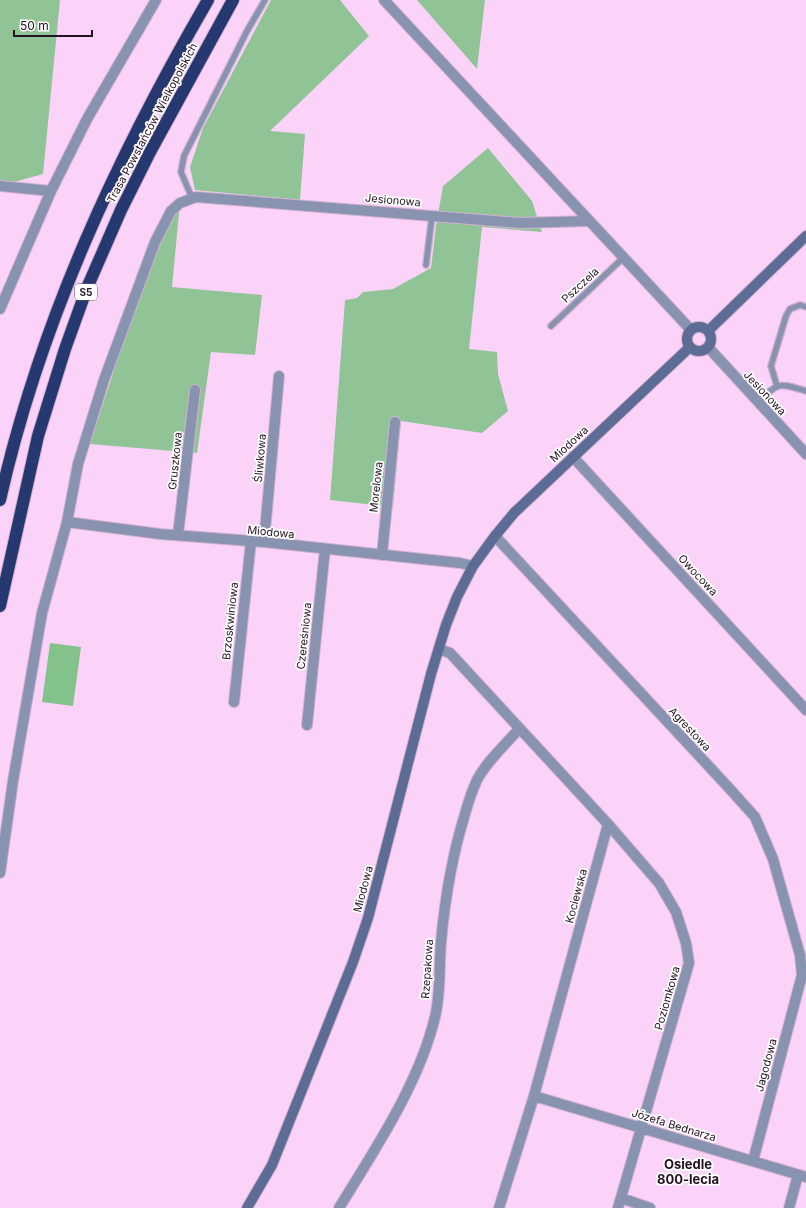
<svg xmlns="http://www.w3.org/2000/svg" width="806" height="1208" viewBox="0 0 806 1208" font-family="Inter,sans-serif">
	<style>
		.green { fill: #90c496 }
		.forest { fill: #84c28c }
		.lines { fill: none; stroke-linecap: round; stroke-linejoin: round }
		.service-casing { stroke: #d4b0d2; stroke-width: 8 }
		.minor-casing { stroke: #d4b0d2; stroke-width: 12 }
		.tertiary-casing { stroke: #d4b0d2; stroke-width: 12 }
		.secondary-casing { stroke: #d4b0d2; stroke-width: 12 }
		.motorway-casing { stroke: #d4b0d2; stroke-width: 14 }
		.service { stroke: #8793af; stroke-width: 5.5 }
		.minor { stroke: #8793af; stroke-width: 10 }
		.tertiary { stroke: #8793af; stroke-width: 10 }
		.secondary { stroke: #5c6c95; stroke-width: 10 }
		.motorway { stroke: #263870; stroke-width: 12 }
		.labels { text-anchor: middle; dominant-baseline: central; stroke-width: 3.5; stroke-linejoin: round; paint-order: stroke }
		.shield { fill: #fff; stroke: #655864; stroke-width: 1 }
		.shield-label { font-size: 10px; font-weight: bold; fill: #231122 }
		.street-label { font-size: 11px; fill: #231122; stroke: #fff }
		.quarter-label { font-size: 13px; font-weight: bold; fill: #231122; stroke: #fff }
	</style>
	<rect width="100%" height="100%" fill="#fbd3f9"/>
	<!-- green -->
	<path class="green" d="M0 0H60L43 174 0 186Z
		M271 0H340L369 36 270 131 305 134 300 200 195 190 190 167 203 128Z
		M417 0H485L477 69Z
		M488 148 532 201 542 232 482 227 469 349 497 352 498 374 508 411 482 433 401 421 393 507 330 500 345 300 357 298 363 292 393 289 431 268 436 226 443 186Z
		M180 203 172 287 262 295 255 355 211 352 197 453 90 444 145 274Z"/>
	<!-- forest -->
	<path class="forest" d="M50 643 81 647 73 706 42 702Z"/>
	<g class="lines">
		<!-- service casing -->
		<g class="service-casing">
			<path id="service" d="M192 198 181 172 184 156 247 31 265 0
				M426 265 432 216
				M551 326 623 258
				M777 386 771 366 786 316 790 309 800 305 806 307
				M758 403C778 381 779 383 806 391"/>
		</g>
		<!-- minor casing -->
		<g class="minor-casing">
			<path id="minor" d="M0 186 51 191
				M0 309 51 191 87 119 156 0
				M573 457 806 710
				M67 522 160 534 264 542 460 563 473 566
				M178 535 195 390
				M495 536 729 788 755 817 773 859 800 955 802 975 753 1161
				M264 542 279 376
				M382 555 395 422
				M439 649 450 653 608 824 534 1096 499 1208
				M234 702 251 541
				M307 725 325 549
				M608 824 659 883 676 912 686 943 689 963 618 1208
				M0 873 13 781 42 613 67 522 78 464 104 380 155 242 171 211 180 203 196 197 520 223 589 221
				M534 1096 806 1177
				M621 1198 650 1208
				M339 1208C375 1149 419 1084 435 1017 441 993 439 966 441 942 445 898 452 856 465 814 468 803 472 791 477 780 487 761 505 745 519 729
				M789 1208 798 1175"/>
		</g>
		<!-- tertiary casing -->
		<g class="tertiary-casing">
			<path id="tertiary" d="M384 0 691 330
				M708 347 806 454"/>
		</g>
		<!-- secondary casing -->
		<g class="secondary-casing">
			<path id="secondary" d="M687 339a12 12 0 1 1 24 0a12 12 0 1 1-24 0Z
				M708 331 806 236
				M247 1208 272 1165 353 962 368 918 431 674 446 625 457 597 473 566 495 536 514 513 690 347"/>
		</g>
		<!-- motorway casing -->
		<g class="motorway-casing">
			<path id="motorway" d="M0 500C40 322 117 157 208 0
				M0 606 38 436 65 349 87 288 121 210 150 152 233 0"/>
		</g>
		<!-- service -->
		<use href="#service" class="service"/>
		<!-- minor -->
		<use href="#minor" class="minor"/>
		<!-- tertiary -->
		<use href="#tertiary" class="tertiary"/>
		<!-- secondary -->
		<use href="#secondary" class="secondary"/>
		<!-- motorway -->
		<use href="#motorway" class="motorway"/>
	</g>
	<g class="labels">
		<!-- shield labels -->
		<rect class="shield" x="75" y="284" width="22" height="16" rx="3"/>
		<g class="shield-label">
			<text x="86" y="292">S5</text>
		</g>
		<!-- street labels -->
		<g class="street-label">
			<text transform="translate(152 123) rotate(-62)">Trasa Powstańców Wielkopolskich</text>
			<text transform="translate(393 200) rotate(5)">Jesionowa</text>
			<text transform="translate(580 285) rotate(-43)">Pszczela</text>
			<text transform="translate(765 393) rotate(47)">Jesionowa</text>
			<text transform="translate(569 444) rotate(-43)">Miodowa</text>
			<text transform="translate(260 458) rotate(-85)">Śliwkowa</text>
			<text transform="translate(175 461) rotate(-84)">Gruszkowa</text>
			<text transform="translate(376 487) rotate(-84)">Morelowa</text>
			<text transform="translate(271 532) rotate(6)">Miodowa</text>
			<text transform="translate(698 575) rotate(47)">Owocowa</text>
			<text transform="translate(230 621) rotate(-84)">Brzoskwiniowa</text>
			<text transform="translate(304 636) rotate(-84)">Czereśniowa</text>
			<text transform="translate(690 729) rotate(47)">Agrestowa</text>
			<text transform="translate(363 889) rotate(-75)">Miodowa</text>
			<text transform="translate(576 896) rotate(-75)">Kociewska</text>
			<text transform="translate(427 969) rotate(-86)">Rzepakowa</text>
			<text transform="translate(667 998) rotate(-74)">Poziomkowa</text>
			<text transform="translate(766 1065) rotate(-75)">Jagodowa</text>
			<text transform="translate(674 1125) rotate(17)">Józefa Bednarza</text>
		</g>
		<!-- quarter labels -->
		<g class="quarter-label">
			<text x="688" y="1164">Osiedle<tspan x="688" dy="15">800-lecia</tspan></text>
		</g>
	</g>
	<!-- scale -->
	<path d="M14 30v6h78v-6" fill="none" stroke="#231122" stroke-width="2"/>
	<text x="20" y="30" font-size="12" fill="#231122" stroke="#ffffff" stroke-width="3" paint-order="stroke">50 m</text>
</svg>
